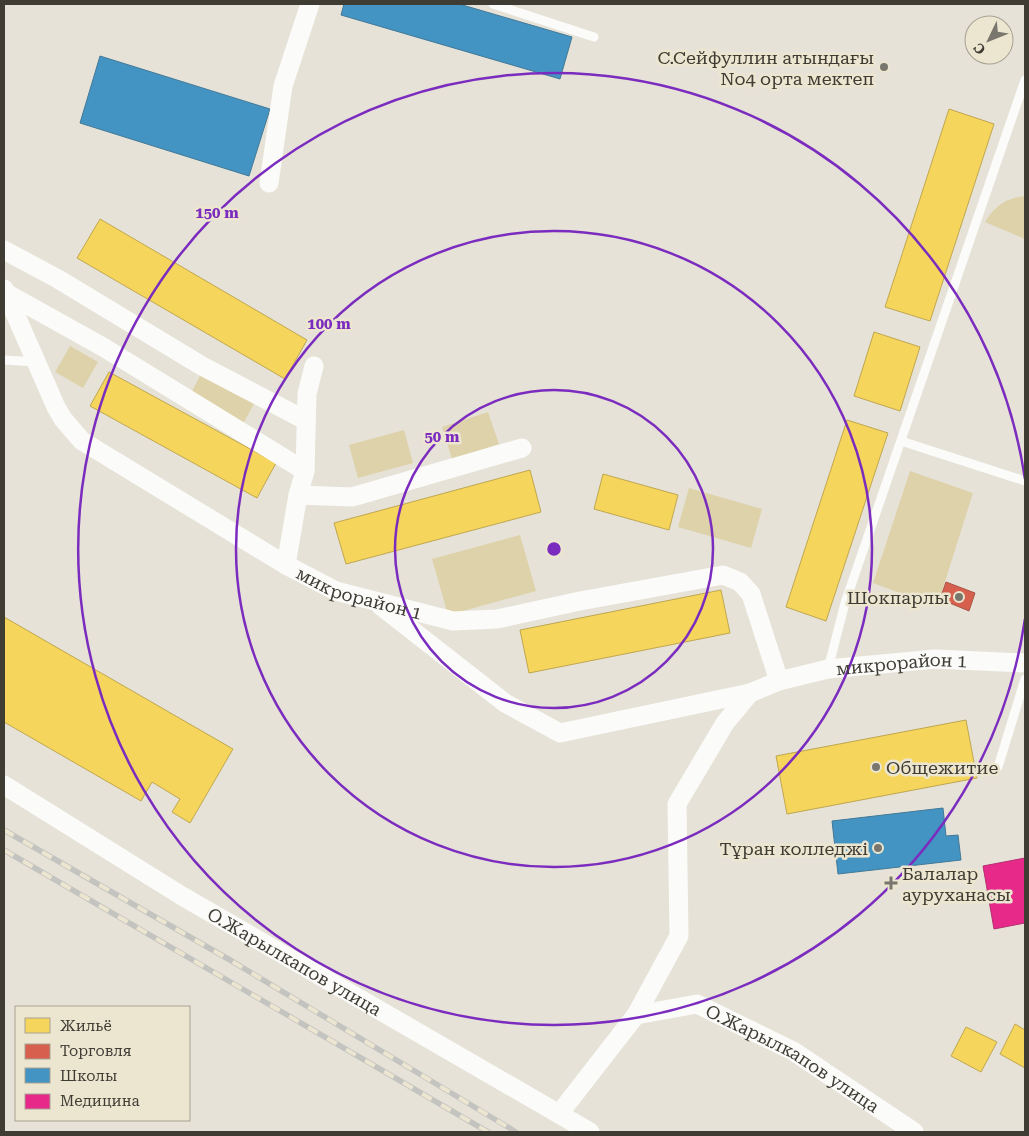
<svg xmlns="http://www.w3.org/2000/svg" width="1029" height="1136" viewBox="0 0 1029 1136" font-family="'Roboto Serif',serif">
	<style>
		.green { fill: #ded2aa }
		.homes { fill: #f6d55c; stroke: #bfa750 }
		.shops { fill: #d6604d; stroke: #a95546 }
		.schools { fill: #4393c3; stroke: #427998 }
		.health { fill: #e7298a; stroke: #b52f70 }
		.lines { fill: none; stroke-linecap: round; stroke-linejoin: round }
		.service { stroke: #fbfbf9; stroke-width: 9 }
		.minor { stroke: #fbfbf9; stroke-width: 19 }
		.rail-casing { stroke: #c3c3c0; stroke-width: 5.5 }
		.rail { stroke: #ece6d1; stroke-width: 4; stroke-dasharray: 11; stroke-linecap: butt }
		.ring { fill: none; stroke: #7b2cbf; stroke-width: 2.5 }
		.poi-dot { fill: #79766d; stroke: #ece6d1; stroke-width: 2 }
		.labels { text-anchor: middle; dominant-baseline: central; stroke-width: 5; stroke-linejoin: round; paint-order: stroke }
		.poi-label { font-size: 18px; fill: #3f3c34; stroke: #ece6d1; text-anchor: end }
		.street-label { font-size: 18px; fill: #3f3c34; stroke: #ece6d1 }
		.centre { fill: #7b2cbf; stroke: #ece6d1; stroke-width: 2.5 }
		.ring-label { font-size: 15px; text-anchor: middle; font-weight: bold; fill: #7b2cbf; stroke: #ece6d1; stroke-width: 5; stroke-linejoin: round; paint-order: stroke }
	</style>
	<rect width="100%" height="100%" fill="#e6e2d7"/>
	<!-- green -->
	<path class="green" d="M1025 196V239L985 222C995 206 1006 198 1025 196Z
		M70 346 98 362 83 388 55 372Z
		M202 372 255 402 243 424 190 395Z
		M488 412 499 444 452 459 442 427Z
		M404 430 413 463 358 478 349 445Z
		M910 471 973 493 937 607 873 583Z
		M689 488 762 509 751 548 678 527Z
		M520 535 536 591 448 615 432 559Z"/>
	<!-- homes -->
	<path class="homes" d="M949 109 994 124 930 321 885 307Z
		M100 219 307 340 285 379 77 258Z
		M874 332 920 347 900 411 854 396Z
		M109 372 276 463 257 498 90 406Z
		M847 420 888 433 826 621 786 607Z
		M530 470 541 512 346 564 334 523Z
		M603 474 678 495 669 530 594 509Z
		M721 590 730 633 529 673 520 630Z
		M4 617 233 749 190 823 172 812 180 799 152 782 141 801 4 722Z
		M966 720 977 778 787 814 776 756Z
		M1015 1024 1025 1030V1068L1000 1054Z
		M966 1027 997 1042 981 1072 951 1056Z"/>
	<!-- shops -->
	<path class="shops" d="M946 582 975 593 969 611 940 599Z"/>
	<!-- schools -->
	<path class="schools" d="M344 4H459L572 37 560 79 341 15Z
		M100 56 270 109 249 176 80 123Z
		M943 808 946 836 958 835 961 860 838 874 832 821Z"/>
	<!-- health -->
	<path class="health" d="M1025 858V923L994 929 983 866Z"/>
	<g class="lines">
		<!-- service -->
		<path class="service" d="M493 4 594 37
			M4 360 37 362
			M901 441 1025 481
			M828 669 845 603 1025 80
			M998 767 1025 679"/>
		<!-- minor -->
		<g class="minor">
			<path d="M269 183 283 86 310 4"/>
			<path d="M4 250 58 279 202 366 305 420"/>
			<path d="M4 289 6 293 103 347 305 471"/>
			<path d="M6 293 56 407 63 419 82 441 286 565"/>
			<path id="s1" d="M314 366 307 394 305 471 298 495 286 565 336 591 453 621 497 619 580 601 723 575 740 582 751 594 779 681"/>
			<path d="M298 495 352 497 522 448"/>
			<path id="s2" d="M381 606 505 703 560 733 750 693 779 681 828 669 935 659 1025 663"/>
			<path id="s3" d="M4 785 182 896 590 1132"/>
			<path id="s4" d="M636 1015 697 1004 793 1051 914 1132"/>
			<path d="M559 1114 636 1015 679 936 677 804 725 723 750 693"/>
		</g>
		<!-- rail casing -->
		<g class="rail-casing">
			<path id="rail" d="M4 830 230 960 516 1132
				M4 850 488 1132"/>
		</g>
		<!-- rail -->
		<use href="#rail" class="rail"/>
	</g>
	<!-- distance rings -->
	<g class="ring">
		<circle cx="554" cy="549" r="159"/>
		<circle cx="554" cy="549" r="318"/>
		<path d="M1025 619A476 476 0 1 1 1025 479"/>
	</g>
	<!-- markers -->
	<g class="poi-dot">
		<circle cx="884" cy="67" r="5"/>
		<circle cx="959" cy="597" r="5"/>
		<circle cx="876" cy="767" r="5"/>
		<circle cx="878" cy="848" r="5"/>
		<path d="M888.5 875.5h5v5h5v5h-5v5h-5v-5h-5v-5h5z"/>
	</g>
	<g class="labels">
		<!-- poi labels -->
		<g class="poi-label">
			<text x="874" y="57">С.Сейфуллин атындағы<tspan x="874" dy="21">No4 орта мектеп</tspan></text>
			<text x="949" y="597">Шокпарлы</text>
			<text x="886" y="767" text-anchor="start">Общежитие</text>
			<text x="868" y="848">Тұран колледжі</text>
			<text x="902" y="873" text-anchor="start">Балалар<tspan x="902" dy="21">ауруханасы</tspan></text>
		</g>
		<!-- street labels -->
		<g class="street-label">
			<text stroke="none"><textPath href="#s1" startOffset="281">микрорайон 1</textPath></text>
			<text stroke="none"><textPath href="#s2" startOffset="570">микрорайон 1</textPath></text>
			<text stroke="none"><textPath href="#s3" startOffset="340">О.Жарылкапов улица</textPath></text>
			<text stroke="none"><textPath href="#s4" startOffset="172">О.Жарылкапов улица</textPath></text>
		</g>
	</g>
	<circle cx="554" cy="549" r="8" class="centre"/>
	<g class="ring-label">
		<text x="217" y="218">150 m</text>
		<text x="329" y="329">100 m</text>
		<text x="442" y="442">50 m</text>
	</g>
	<!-- border -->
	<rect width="1029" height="1136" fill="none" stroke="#3f3c34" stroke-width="10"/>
	<!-- legend -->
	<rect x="15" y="1006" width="175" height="115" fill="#ece6d1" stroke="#a7a292"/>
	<rect x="25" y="1018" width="25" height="15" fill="#f6d55c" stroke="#a7a292"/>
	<text x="60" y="1031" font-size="15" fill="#3f3c34">Жильё</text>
	<rect x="25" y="1044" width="25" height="15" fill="#d6604d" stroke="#a7a292"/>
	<text x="60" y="1056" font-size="15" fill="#3f3c34">Торговля</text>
	<rect x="25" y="1068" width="25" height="15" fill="#4393c3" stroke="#a7a292"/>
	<text x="60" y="1081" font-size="15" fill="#3f3c34">Школы</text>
	<rect x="25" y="1094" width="25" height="15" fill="#e7298a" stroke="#a7a292"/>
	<text x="60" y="1106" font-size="15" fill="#3f3c34">Медицина</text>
	<!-- north arrow -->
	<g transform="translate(989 40) rotate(227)"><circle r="24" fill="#ece6d1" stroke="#a7a292"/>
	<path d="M0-4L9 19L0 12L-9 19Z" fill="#79766d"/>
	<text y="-8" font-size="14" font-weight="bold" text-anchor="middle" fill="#3f3c34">С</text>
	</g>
</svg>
